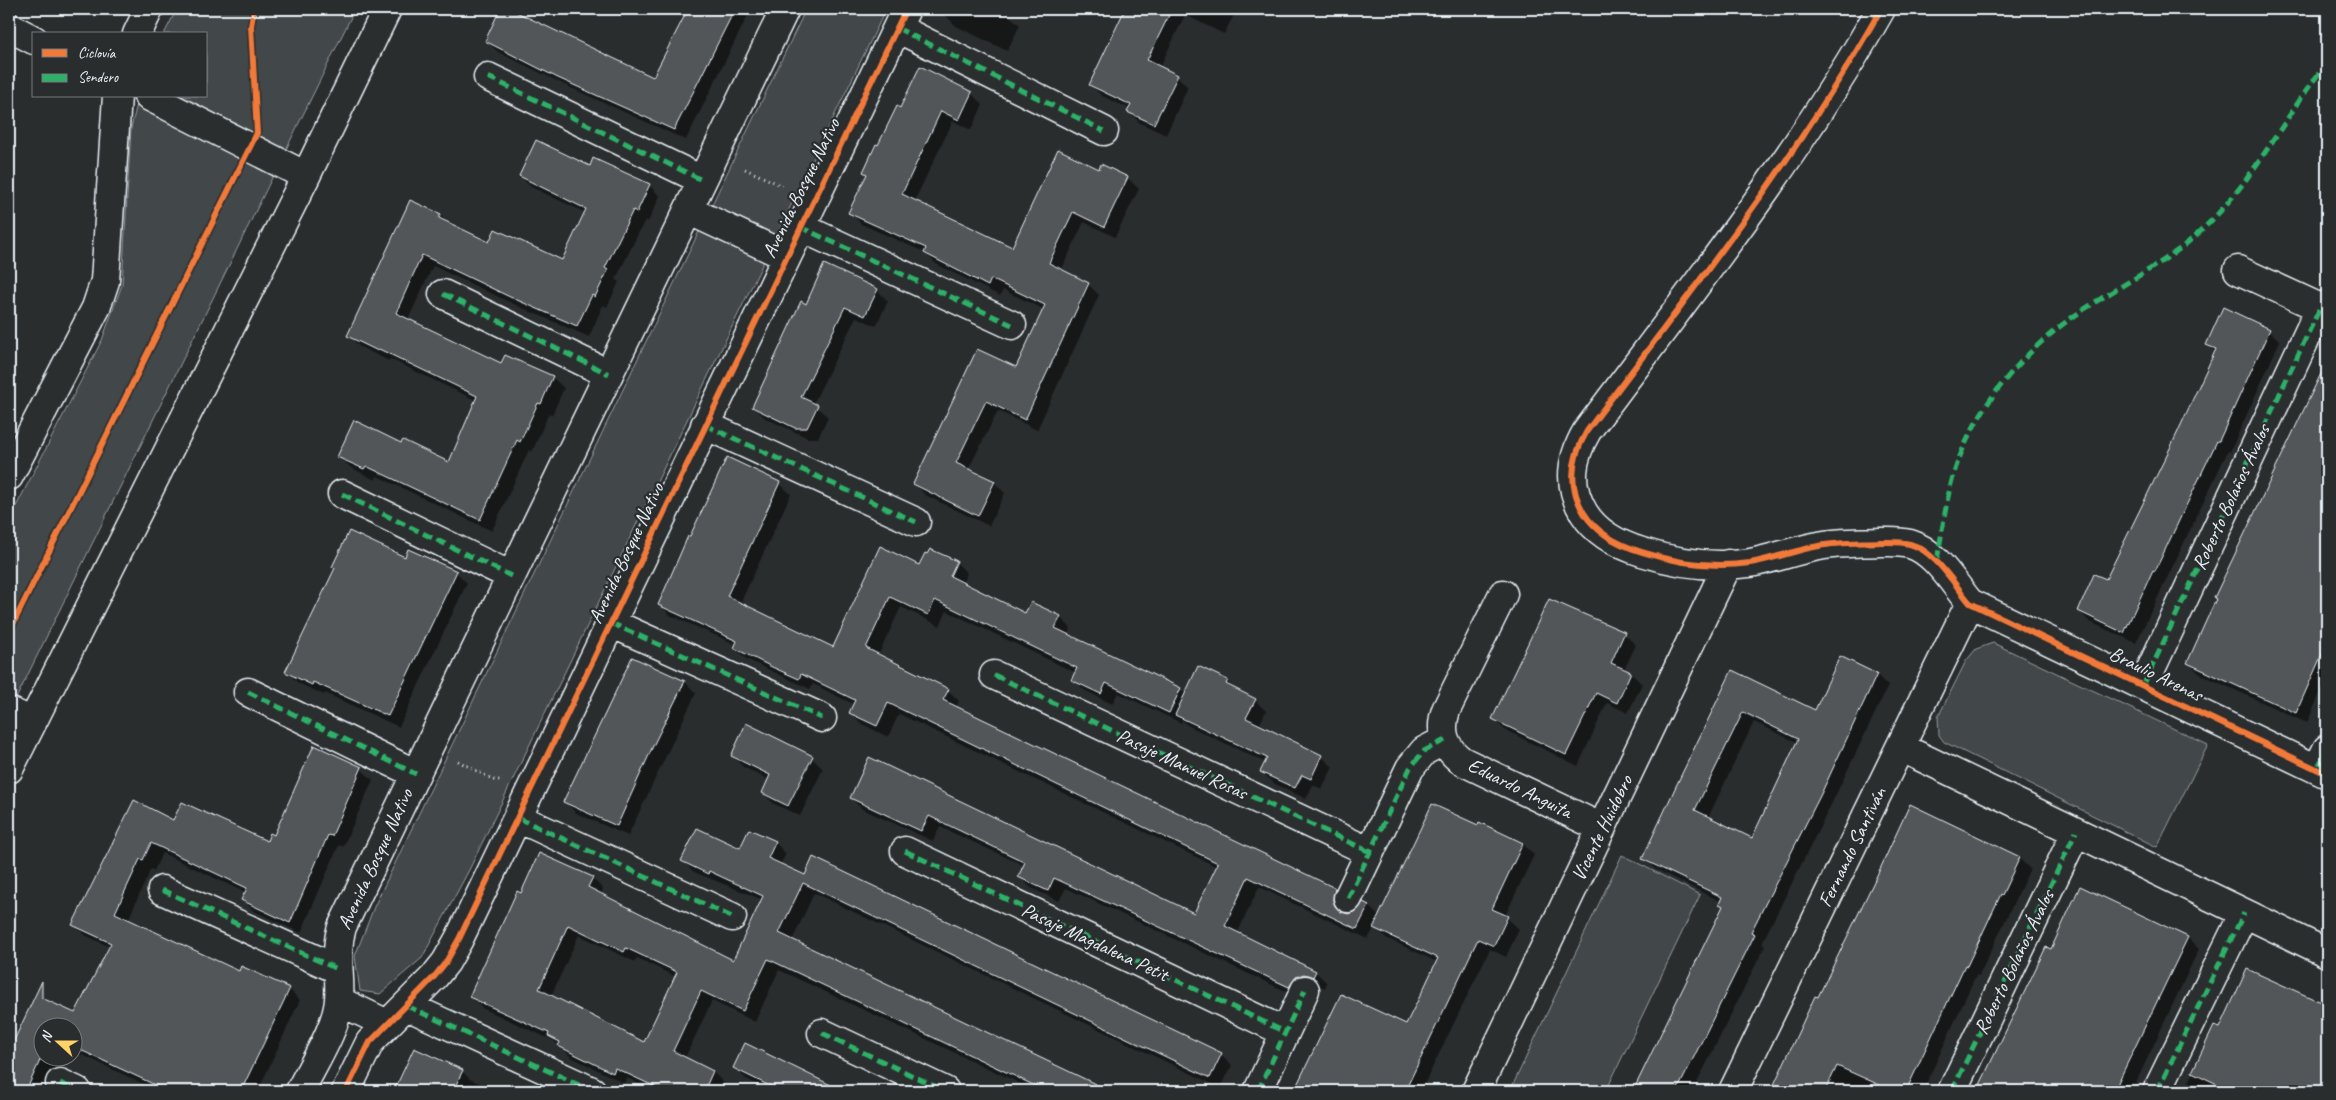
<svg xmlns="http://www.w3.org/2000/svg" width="2336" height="1100" viewBox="0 0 2336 1100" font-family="Caveat,sans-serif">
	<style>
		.green { fill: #424648; stroke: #959ca0 }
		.shadow { fill: #0007; fill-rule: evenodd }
		.building { fill: #535759; stroke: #e8f1f8; fill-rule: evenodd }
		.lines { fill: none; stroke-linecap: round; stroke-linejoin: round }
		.street-casing { stroke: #e8f1f8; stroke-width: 31 }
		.path { stroke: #e8f1f8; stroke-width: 3; stroke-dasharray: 1 4; stroke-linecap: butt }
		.street { stroke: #2a2d2e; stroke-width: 28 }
		.quiet { stroke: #2db169; stroke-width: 5; stroke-dasharray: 10 5; stroke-linecap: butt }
		.cycleway-casing { stroke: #2a2d2e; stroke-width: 9 }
		.cycleway { stroke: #f17a3a; stroke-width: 6 }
		.labels { text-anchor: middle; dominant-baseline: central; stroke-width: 4.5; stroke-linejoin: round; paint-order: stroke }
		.street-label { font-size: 20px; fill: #e8f1f8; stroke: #2a2d2e }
	</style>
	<rect width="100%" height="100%" fill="#2a2d2e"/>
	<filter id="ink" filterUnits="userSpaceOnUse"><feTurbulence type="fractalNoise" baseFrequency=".02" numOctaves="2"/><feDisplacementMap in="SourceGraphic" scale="10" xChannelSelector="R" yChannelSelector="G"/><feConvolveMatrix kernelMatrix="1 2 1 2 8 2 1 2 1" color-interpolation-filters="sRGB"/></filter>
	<g filter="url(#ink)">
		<!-- green -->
		<path class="green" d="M177 9H355L9 713V520L102 340 122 285 131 128 139 96H206V34H164Z
			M806 9H886L469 870 422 958 380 994 360 991 355 956 374 907Z
			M1993 643 2208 745 2157 847 1944 742 1939 735 1938 717 1966 661 1976 649Z
			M1622 855 1700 895 1606 1091H1510Z"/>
		<!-- shadow -->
		<path class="shadow" d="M502 9H507L654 78 684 15 670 9H751L686 140 571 88 498 52 486 41Z
			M948 9H1007L1005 12 1020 25 1007 51 956 26 945 15Z
			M1140 9H1237L1224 34 1185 15 1160 67 1177 76 1188 87 1166 135 1140 123 1129 112 1130 109 1102 96 1091 85 1125 42Z
			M920 68 972 94 983 105 971 130 953 121 914 202 1012 249 1099 170 1101 166 1128 178 1139 189 1115 237 1084 222 1061 271 1088 284 1099 295 1037 430 998 411 968 470 994 482 1005 493 989 526 925 495 914 483 978 351 1017 369 1045 310 1003 290 1000 296 936 264 926 253 861 224 850 212 868 176 864 172 900 109Z
			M591 167 649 185 660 196 648 222 645 220 616 279 619 282 607 307 603 305 589 337 522 308 433 266 408 320 501 365 505 356 552 377 564 388 552 415 549 413 532 452 529 450 492 531 377 476 375 480 350 467 339 456 402 445 449 463 477 401 390 359 389 361 360 347 349 336 440 215 448 223 490 243 563 262 586 213 531 187 520 176Z
			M877 290 888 301 876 326 856 317 813 404 828 417 818 438H808L765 418 754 407 807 306Z
			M2269 330 2280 341 2230 452 2228 451 2136 643 2090 622 2079 611 2106 581 2216 353 2207 344Z
			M2327 359V678L2307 723 2200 674 2189 663Z
			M779 483 791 494 740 604 834 649 920 567 956 562 967 573 962 584 1026 614 1060 617 1071 628 1068 635 1180 689 1186 694 1227 681 1237 691 1255 700 1266 711 1259 726 1321 756 1333 767 1322 789 1313 785 1306 799 1273 783 1262 772 1266 763 1187 725 1182 720 1181 723 1118 693 1112 704 1084 690 1073 679 1076 673 947 611 940 626 901 607 878 656 948 690 959 701 956 708 1335 889 1346 901 1344 914 1349 915 1368 906 1380 917 1480 823 1523 844 1534 855 1505 916 1519 929 1506 957 1490 949 1421 1091H1296L1342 996 1406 1026 1437 962 1386 938 1375 927 1368 939 1259 887 1237 934 1316 972 1327 983 1325 988 1316 985 1300 998 1066 888 1059 901 1031 888 1020 877 1025 866 940 827 933 841 862 809 851 798 869 759 1194 914 1217 867 899 714 888 737 862 724 851 713 855 705 813 684 810 689 746 659 735 648 737 645 670 615 659 604Z
			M405 559 456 572 467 583 399 727 325 693 324 695 298 683 287 672 336 569 333 566Z
			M1550 600 1624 634 1636 645 1624 670 1631 673 1642 684 1628 713 1607 703 1578 766 1505 730 1494 719Z
			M633 658 685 682 696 693 628 836 576 813 565 802Z
			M1841 658 1877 675 1888 686 1831 805 1762 943 1765 946 1693 1091H1635L1724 907 1722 902 1655 869 1643 858 1732 672 1816 712ZM1754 722 1798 743 1753 840 1708 818Z
			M314 747 361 769 373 780 343 847 339 845 301 933 254 911 243 900 246 893 162 853 154 871 151 869 128 920 240 973 289 989 300 1000 258 1091H158L72 1050V1028H42V1058H59L43 1091H9V1054L37 996 76 1015 110 947 85 935 73 924 134 802 174 821 267 843 274 837Z
			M732 756 812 758 823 769 800 816 774 804 763 793 769 780 743 767Z
			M775 842 786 854 780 865 1221 1054 1232 1065 1221 1088 814 893 792 941 1104 1091H1036L779 970 755 1022 712 1001 685 1058 713 1072 724 1083 720 1091H654L627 1078 624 1083 571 1057 554 1041 482 1008 471 997 522 895 592 878 603 889 601 895 733 962 763 900 694 872 683 861ZM579 935 635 962 637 958 676 977 645 1043 551 996Z
			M2019 858 2030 869 1979 976 1976 975 1923 1091H1770L1816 998 1818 999Z
			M2080 888 2188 938 2199 949 2132 1091H1978L2047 948 2052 951Z
			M2247 970 2327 1007V1091H2185L2214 1027 2220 1030Z
			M745 1045 841 1091H771L746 1079 735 1068Z
			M414 1050 462 1071 470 1079 496 1091H395Z"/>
		<!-- building -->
		<path class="building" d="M500 9H510L653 77 688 9H735L674 130 558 78 485 41Z
			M1125 9H1172L1147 60 1178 75 1154 124 1127 112 1131 105 1089 85Z
			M920 66 972 92 959 120 941 111 902 194 1012 247 1058 149 1099 169 1101 164 1128 177 1104 227 1073 212 1049 263 1089 283 1025 420 986 401 956 463 995 481 978 516 913 484 977 349 1016 367 1045 305 991 279 988 286 924 253 926 248 848 213 867 174 863 172 876 144 878 145 897 106 900 108Z
			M536 140 590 166 593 158 650 184 637 212 633 210 605 268 608 270 595 297 592 295 577 326 510 297 422 255 396 313 501 363 505 355 553 376 541 404 538 403 520 442 517 440 480 520 366 466 364 469 337 457 354 420 401 443 403 440 449 462 477 396 379 349 378 351 347 336 410 200 441 214 439 218 489 242 495 229 562 260 586 209 519 176Z
			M824 264 878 289 865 316 845 307 801 397 818 405 807 428H795L752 407 801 301 806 304Z
			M2223 307 2270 329 2219 441H2217L2155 571 2153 570 2124 633 2078 611 2094 574 2106 579 2174 440 2216 349 2206 345Z
			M2327 361V643L2296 713 2187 663 2216 599 2214 598Z
			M727 457 780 482 727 596 833 647 880 546 919 565 925 553 927 554 930 549 957 561 950 576 1025 613 1031 602 1061 616 1055 628 1181 688 1169 713 1106 683 1101 694 1071 680 1077 668 935 600 928 615 890 597 866 648 949 689 943 700 1335 888 1333 900 1335 906 1341 912 1349 914 1356 911 1363 902 1369 905 1357 929 1248 877 1225 926 1316 971 1313 977 1304 974 1296 977 1289 987 1054 878 1048 891 1018 877 1025 862 929 816 921 831 850 798 869 757 1194 913 1218 863 888 703 877 726 849 713 855 700 801 674 799 679 772 667 734 648 737 641 658 605 688 536H690Z
			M349 531 405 557 408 549 457 571 388 716 313 682 312 685 285 672 335 568 332 567Z
			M1549 599 1625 632 1611 663 1631 672 1617 703 1596 693 1566 755 1492 719Z
			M1840 656 1877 674 1821 794 1751 932 1755 934 1677 1091H1633L1723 906 1719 904 1722 897 1642 859 1677 784 1732 670 1815 710ZM1743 712 1798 739 1752 838 1695 810Z
			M632 657 685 681 653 746 617 826 563 802Z
			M1198 666 1228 680 1226 684 1256 699 1246 718 1322 755 1311 779 1302 775 1295 788 1260 772 1267 758 1175 715Z
			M746 723 813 756 788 806 762 793 770 775 731 756Z
			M314 745 362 767 332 836 328 835 290 923 241 900 247 888 151 843 143 860 140 859 115 913 239 971 241 966 290 988 241 1091H168L72 1046V1028H42V1056L26 1091H9V1051L42 981V998L75 1013 111 943 72 925 134 800 173 820 182 802 267 841 270 833 274 835Z
			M1432 804 1478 825 1479 822 1523 843 1492 909 1508 916 1494 946 1478 939 1405 1091H1294L1341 994 1406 1024 1422 992 1438 958 1373 928Z
			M1910 804 2020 857 2002 895 2001 894 1967 966 1965 965 1906 1091H1893L1837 1066 1825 1091H1771L1815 996 1818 997 1881 867Z
			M697 828 740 848 749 829 776 841 768 858 805 875 813 857 1222 1053 1210 1078 803 883 779 933 1110 1091H1046L768 959 743 1011 701 991 673 1051 713 1071 704 1091H664L615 1068 613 1073 558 1046 560 1042 548 1036 549 1033 469 997 517 891 521 893 539 853 593 877 588 887 733 960 763 896 709 871 708 874 681 861ZM568 925 624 952 626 948 677 972 644 1042 539 989Z
			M2080 886 2188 937 2114 1091H1977L2046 947 2051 949Z
			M2247 969 2327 1005V1079L2321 1091H2232L2192 1072 2214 1026 2220 1028Z
			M745 1043 843 1091H780L733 1068Z
			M414 1048 463 1070 453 1091H394Z"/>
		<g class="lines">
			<!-- street casing -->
			<g class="street-casing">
				<path id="street" d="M1881 9C1797 158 1689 294 1587 431 1571 458 1567 485 1584 513 1597 534 1619 545 1642 552 1676 563 1713 568 1750 563 1773 559 1796 550 1819 546 1839 542 1860 543 1880 542 1890 542 1899 541 1910 544 1935 551 1953 583 1970 603L2327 774
					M9 27 34 40
					M897 28 1104 131
					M137 34 149 9
					M488 77 702 180
					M148 96 306 176
					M688 210 786 256
					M800 227 1012 325
					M2238 270 2327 311
					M443 294 609 374
					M705 425 916 522
					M9 476 96 308 105 281 117 96
					M342 494 511 576
					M1503 594 1446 710C1439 731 1444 748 1462 761L1602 828
					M611 623 822 718
					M994 675 1370 852
					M2143 686 2320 308
					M248 692 416 774
					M9 711 32 722
					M1900 747 2327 953
					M9 769 306 176 387 9
					M2317 769 2327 749
					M518 818 732 917
					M905 851 1285 1032
					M162 890 337 969
					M1348 898 1410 768 1424 751 1445 740
					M339 1001 387 1024
					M407 1006 592 1091
					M822 1033 945 1091
					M60 1083 77 1091
					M300 1091C312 1066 337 1028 339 1000 341 975 334 952 342 927L785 9
					M346 1091 370 1042 434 977 446 962 459 939 906 9
					M1258 1091 1305 990
					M1476 1091 1728 564
					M1733 1091 1970 603
					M1952 1091 2076 832
					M2157 1091 2244 913"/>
			</g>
			<!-- path -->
			<path class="path" d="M745 169 785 187
				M458 761 494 780H500"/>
			<!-- street -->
			<use href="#street" class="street"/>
			<!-- quiet -->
			<path class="quiet" d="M897 28 1104 131
				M488 77 702 180
				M800 227 1012 325
				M443 294 609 374
				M705 425 916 522
				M342 494 511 576
				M1937 560C1943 529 1946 495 1957 464 1982 396 2032 341 2094 303 2133 278 2175 258 2208 224 2255 178 2286 114 2327 63
				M611 623 822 718
				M994 675 1370 852
				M2143 686 2320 308
				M248 692 416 774
				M2317 769 2327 749
				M518 818 732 917
				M905 851 1285 1032
				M162 890 337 969
				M1348 898 1410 768 1424 751 1445 740
				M407 1006 592 1091
				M822 1033 945 1091
				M60 1083 77 1091
				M1258 1091 1305 990
				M1952 1091 2076 832
				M2157 1091 2244 913"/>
			<!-- cycleway casing -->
			<g class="cycleway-casing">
				<path id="cycleway" d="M1881 9C1797 158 1689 294 1587 431 1571 458 1567 485 1584 513 1597 534 1619 545 1642 552 1676 563 1713 568 1750 563 1773 559 1796 550 1819 546 1839 542 1860 543 1880 542 1890 542 1899 541 1910 544 1935 551 1953 583 1970 603L2327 774
					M9 632 257 133 251 26 254 9
					M346 1091 370 1042 434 977 446 962 459 939 906 9"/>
			</g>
			<!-- cycleway -->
			<use href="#cycleway" class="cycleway"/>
		</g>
	</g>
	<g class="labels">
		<!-- street labels -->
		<g class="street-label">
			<text transform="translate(801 188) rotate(-64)">Avenida Bosque Nativo</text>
			<text transform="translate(2231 497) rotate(-65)">Roberto Bolaños Ávalos</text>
			<text transform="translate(626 553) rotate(-65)">Avenida Bosque Nativo</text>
			<text transform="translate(2156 674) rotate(26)">Braulio Arenas</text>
			<text transform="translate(1182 764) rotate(25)">Pasaje Manuel Rosas</text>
			<text transform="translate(1520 788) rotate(26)">Eduardo Anguita</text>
			<text transform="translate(1602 828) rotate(-64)">Vicente Huidobro</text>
			<text transform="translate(1852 847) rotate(-64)">Fernando Santiván</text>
			<text transform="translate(375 859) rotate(-65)">Avenida Bosque Nativo</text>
			<text transform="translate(1095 942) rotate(25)">Pasaje Magdalena Petit</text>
			<text transform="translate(2014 962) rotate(-64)">Roberto Bolaños Ávalos</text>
		</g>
	</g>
	<!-- margin -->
	<rect width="2336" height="1100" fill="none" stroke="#2a2d2e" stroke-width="30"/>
	<rect x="15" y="15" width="2306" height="1070" fill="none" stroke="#e8f1f8" stroke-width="2" filter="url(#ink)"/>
	<!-- legend -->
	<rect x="32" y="32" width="175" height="65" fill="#2a2d2e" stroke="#767b7f"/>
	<rect x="42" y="49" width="25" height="8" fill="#f17a3a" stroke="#767b7f"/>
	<text x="78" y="58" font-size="15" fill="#e8f1f8">Ciclovía</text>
	<rect x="42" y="74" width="25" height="8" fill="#2db169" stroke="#767b7f"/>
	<text x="78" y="82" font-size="15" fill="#e8f1f8">Sendero</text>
	<!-- north arrow -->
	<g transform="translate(58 1042) rotate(291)"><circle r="24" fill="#2a2d2e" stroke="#767b7f"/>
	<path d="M0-4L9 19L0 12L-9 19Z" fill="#ffd166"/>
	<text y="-8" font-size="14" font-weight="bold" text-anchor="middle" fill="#e8f1f8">N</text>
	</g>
</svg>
